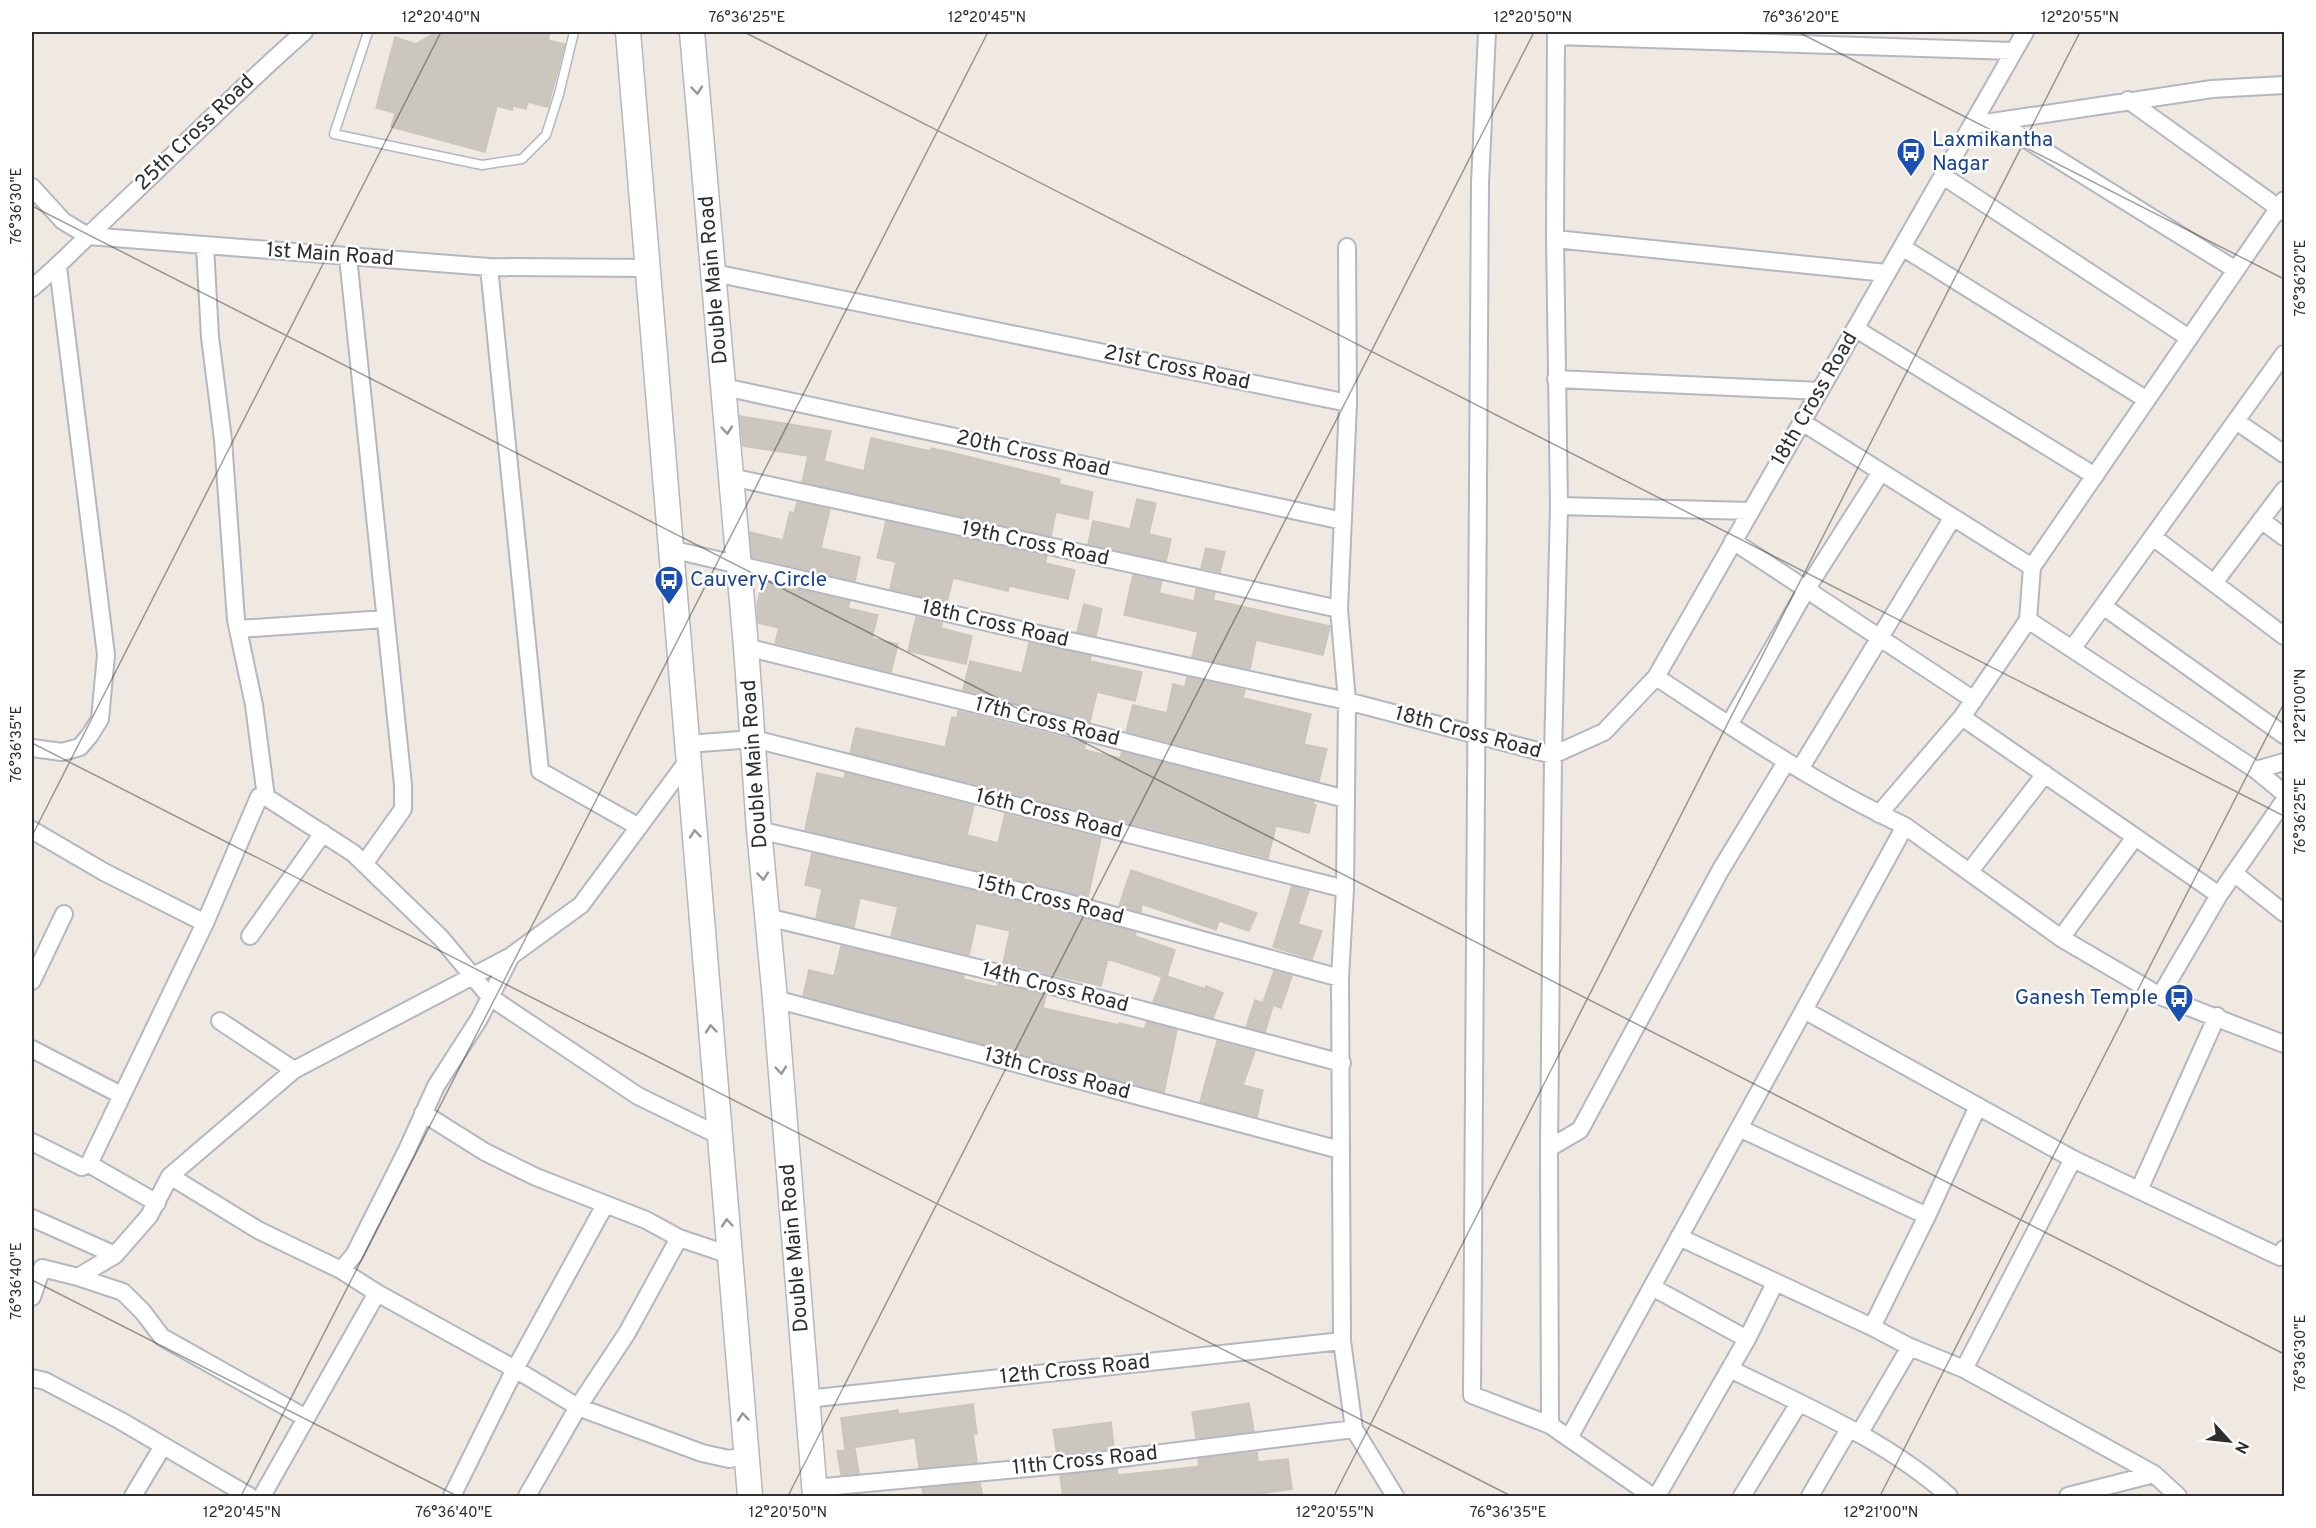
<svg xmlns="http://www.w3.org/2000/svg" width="2316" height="1528" viewBox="0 0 2316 1528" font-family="Overpass,sans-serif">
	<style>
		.building { fill: #cbc7bf; stroke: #cbc5ba; stroke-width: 1.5 }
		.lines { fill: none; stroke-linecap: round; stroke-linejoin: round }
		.lane-casing { stroke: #b4b7c1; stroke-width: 11 }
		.street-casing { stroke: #b4b7c1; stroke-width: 20 }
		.secondary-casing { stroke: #b4b7c1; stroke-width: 27 }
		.lane { stroke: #fff; stroke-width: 8 }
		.street { stroke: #fff; stroke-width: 16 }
		.secondary { stroke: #fff; stroke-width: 24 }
		.oneway { stroke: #969696 }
		.ticks { fill: none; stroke: #2e2e2e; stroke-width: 1.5; stroke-opacity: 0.45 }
		.labels { text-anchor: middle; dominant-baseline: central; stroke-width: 5; stroke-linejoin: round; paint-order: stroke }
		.street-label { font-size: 21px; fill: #2e2e2e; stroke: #fff }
		.transit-label { font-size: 21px; fill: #164399; stroke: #fff; text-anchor: start }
		.neatline { fill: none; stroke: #2e2e2e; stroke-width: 2 }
		.ticks-label { font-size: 15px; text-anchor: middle; fill: #2e2e2e }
	</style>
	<rect width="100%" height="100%" fill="#efe9e1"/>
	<!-- building -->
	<path class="building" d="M436 32H550L548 40 565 44 548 107 528 102 526 109 513 106 512 110 497 106 485 152 391 127 395 113 376 108 395 37 416 44Z
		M740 416 831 431 824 461 864 471 871 438 930 451 931 448 950 452 1060 479 1059 484 1093 492 1088 519 1056 512 1051 536 802 482 808 456 743 446Z
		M1137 499 1156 503 1149 534 1171 539 1166 561 1088 544 1093 521 1130 529Z
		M797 502 830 509 821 548 860 557 855 581 752 557 750 532 783 540 790 512 794 513Z
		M886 521 1047 556 1045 563 1075 570 1068 599 1009 586 1008 591 953 578 947 602 890 589 896 562 877 558Z
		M1206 548 1225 552 1220 572 1201 568Z
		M1133 575 1162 581 1159 593 1194 601 1196 589 1215 593 1213 600 1330 626 1323 655 1256 640 1250 669 1192 657 1198 632 1124 615Z
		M762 581 850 601 848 608 878 615 872 638 898 644 891 672 775 643 779 628 758 623 757 605Z
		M1084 604 1102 609 1096 636 1077 632Z
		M916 617 942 623 941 628 972 636 966 664 908 651Z
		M1029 643 1091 656 1090 661 1142 672 1135 701 1097 692 1090 722 963 690 970 661 1022 673Z
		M1187 677 1245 690 1243 698 1311 714 1304 744 1327 749 1319 781 1126 731 1133 705 1167 713 1173 684 1185 687Z
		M958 711 1086 743 1084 749 1089 751 1120 758 1122 752 1314 802 1313 804 1316 805 1309 833 1276 826 1268 858 850 753 856 728 945 747 952 717 957 718Z
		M817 773 844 779 845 773 974 806 967 835 998 843 1005 814 1101 838 1088 897 805 830Z
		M812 853 1051 909 1136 932 1135 936 1175 950 1167 976 1205 989 1206 986 1223 993 1213 1018 1153 1002 1162 977 1108 959 1101 986 1003 963 1010 931 979 924 976 923 969 955 891 936 898 907 860 898 854 927 816 918 822 889 805 885Z
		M1131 870 1257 913 1249 931 1219 921 1216 930 1142 904 1141 912 1119 906Z
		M1292 886 1309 891 1298 924 1322 931 1312 959 1273 947Z
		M841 946 964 975 963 979 997 987 998 984 1046 995 1043 1008 1119 1025V1023L1144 1029 1147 1022 1177 1030 1164 1092 803 996 809 970 834 976Z
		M1274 971 1292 976 1281 1008 1263 1002Z
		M1255 1000 1273 1006 1265 1032 1246 1027Z
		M1217 1041 1255 1051 1243 1085 1263 1090 1257 1117 1200 1102Z
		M1249 1403 1254 1431 1196 1438 1192 1412Z
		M973 1404 977 1434H973L977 1462 919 1468 915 1438 845 1449 841 1418 898 1410 899 1414Z
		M1111 1422 1114 1448 1057 1455 1053 1430Z
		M855 1449 859 1473 841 1475 837 1451Z
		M1257 1452 1258 1462 1288 1459 1292 1489 1237 1497H1063L1060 1476 1117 1469 1118 1475 1193 1467 1199 1466 1198 1459Z
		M980 1483 983 1497H923L922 1488Z"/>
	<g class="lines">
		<!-- lane casing -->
		<g class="lane-casing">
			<path id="lane" d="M368 32 334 134 482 165 522 159 546 135 559 94 574 32"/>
		</g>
		<!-- street casing -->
		<g class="street-casing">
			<path id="street" d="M1487 32 1480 183 1472 1395 1550 1425 1652 1496
				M1556 36 2013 51
				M2128 100 2284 212
				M1998 122 2236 270
				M1972 125 2212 89 2284 85
				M1943 176 2189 338
				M32 187 63 221 88 236 489 267 648 268
				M1555 239 1886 273
				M205 246 210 337 223 440 236 620 254 705 266 797 353 853 441 938 490 997 638 1096 720 1136
				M1347 247 1348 403
				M1902 247 2147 400
				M348 257 403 785V809L364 864
				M489 267 540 771 639 827
				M714 273 1348 403 1339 609 1347 701 1345 889 1340 978 1342 1341 1354 1429 1395 1496
				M32 288C59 266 82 241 108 217 174 155 237 91 304 32
				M1856 329 2095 476
				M1556 379 1820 391
				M724 387 1343 521
				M2236 421 2284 454
				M1802 422 2032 567
				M731 477 1339 609
				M1559 506 1751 511
				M2261 520 2284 537
				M2153 537 2284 636
				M1733 541 1974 700
				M670 549 1047 636 1347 701 1553 755 1604 732 1656 677 2025 32
				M2214 583 2284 490
				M2103 606 2284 735
				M2028 620 2256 770 2284 793
				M238 629 385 619
				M746 647 1044 721 1346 799
				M2072 649 2284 354
				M1656 677C1737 730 1817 785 1905 826L2061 938 2160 996 2284 1044
				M1962 717 2219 895
				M1729 725 1806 590 1881 472
				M687 744 754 739 1345 889
				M32 748 62 752 80 747 90 735 100 719 106 655 58 267
				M1800 769 1953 517
				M2256 770 2284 762
				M1879 814 1962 717 2028 620 2032 567 2284 200
				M32 830 104 872 205 923 259 797H266
				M759 830 1054 899 1340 978
				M1970 871 2045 774
				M2235 874 2284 913
				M767 917 1052 986 1342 1063
				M250 936 323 833
				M2061 938 2135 837
				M32 981 64 914
				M2160 996 2219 895 2284 801
				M775 999 1340 1150
				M1804 1010 2073 1159 2280 1257 2284 1249
				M220 1021 294 1070
				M32 1049 121 1095
				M423 1113 485 1152 536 1177 646 1220 679 1238 730 1255
				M1739 1128 1927 1216
				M32 1142 82 1167 89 1164 157 1203
				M1549 1148 1580 1130 1720 871 1786 762
				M89 1164 205 923
				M170 1176 258 1230 341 1270 377 1293 515 1369 578 1407 702 1453 729 1459 746 1456
				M2139 1190 2217 1016
				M32 1218 115 1255 149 1216 170 1176 294 1070 511 956 581 905 689 759
				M1679 1237 1872 1327 1910 1347 1964 1369 2154 1474 2178 1496
				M341 1270 354 1255 407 1150 436 1086 479 1019 511 956
				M78 1277 123 1292 143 1312 162 1337 306 1418
				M1652 1287 1747 1339
				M32 1297 42 1268 78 1277 115 1255
				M1872 1327 1927 1216 1978 1106
				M1730 1369C1805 1406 1886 1440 1949 1496
				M1964 1369 2073 1159
				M32 1378 45 1381 121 1421 249 1496
				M807 1399 1342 1341
				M1550 1425 1549 1148 1553 755 1559 506 1555 239 1556 32
				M1859 1434 1910 1347
				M1569 1438 1905 826
				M814 1488 1082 1463 1354 1429
				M133 1496 163 1446
				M262 1496 377 1293
				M452 1496 515 1369 605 1205
				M527 1496 578 1407 627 1333 679 1238
				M1657 1496 1747 1339 1775 1283
				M1742 1496 1799 1403
				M1810 1496 1849 1429
				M2068 1496 2154 1474"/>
		</g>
		<!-- secondary casing -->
		<g class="secondary-casing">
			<path id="secondary" d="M628 32 750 1496
				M692 32 746 647 759 830 775 999 815 1496"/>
		</g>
		<!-- lane -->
		<use href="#lane" class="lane"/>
		<!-- street -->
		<use href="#street" class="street"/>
		<!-- secondary -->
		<use href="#secondary" class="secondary"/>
	</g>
	<!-- one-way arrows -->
	<defs><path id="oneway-chevron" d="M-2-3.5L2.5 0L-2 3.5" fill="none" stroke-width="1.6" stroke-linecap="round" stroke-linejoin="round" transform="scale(1.5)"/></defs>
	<g class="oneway">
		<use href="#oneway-chevron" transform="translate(697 90) rotate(85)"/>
		<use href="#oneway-chevron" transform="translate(727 430) rotate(85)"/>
		<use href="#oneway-chevron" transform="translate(695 834) rotate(-95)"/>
		<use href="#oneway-chevron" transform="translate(763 876) rotate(85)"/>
		<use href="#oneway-chevron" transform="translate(711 1029) rotate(-95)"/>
		<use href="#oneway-chevron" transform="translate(781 1070) rotate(85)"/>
		<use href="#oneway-chevron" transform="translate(727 1223) rotate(-95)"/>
		<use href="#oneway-chevron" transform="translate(743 1417) rotate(-95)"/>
	</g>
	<!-- ticks -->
	<path class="ticks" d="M744 32 2284 816M1798 32 2284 279M32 206 2284 1354M32 743 1511 1496M32 836 441 32M32 1280 457 1496M241 1496 988 32M788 1496 1534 32M1334 1496 2080 32M1880 1496 2284 703"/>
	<!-- icons -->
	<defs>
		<g id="bus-pin" transform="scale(1.5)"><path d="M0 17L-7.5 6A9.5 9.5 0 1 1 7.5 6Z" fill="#1a4fb4" stroke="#fff"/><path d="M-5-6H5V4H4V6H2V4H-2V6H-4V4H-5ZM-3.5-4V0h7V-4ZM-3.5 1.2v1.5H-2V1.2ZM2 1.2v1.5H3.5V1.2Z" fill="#fff"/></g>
	</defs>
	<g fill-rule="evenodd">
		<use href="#bus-pin" x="1911" y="152"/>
		<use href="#bus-pin" x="669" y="580"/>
		<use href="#bus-pin" x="2179" y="998"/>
	</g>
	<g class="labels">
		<!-- street labels -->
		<g class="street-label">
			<text transform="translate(195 133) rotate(-44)">25th Cross Road</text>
			<text transform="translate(330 255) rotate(4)">1st Main Road</text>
			<text transform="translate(714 280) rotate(-95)">Double Main Road</text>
			<text transform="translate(1177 368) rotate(12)">21st Cross Road</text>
			<text transform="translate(1815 399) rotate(-60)">18th Cross Road</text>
			<text transform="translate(1033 454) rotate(12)">20th Cross Road</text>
			<text transform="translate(1035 544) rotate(12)">19th Cross Road</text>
			<text transform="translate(995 624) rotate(13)">18th Cross Road</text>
			<text transform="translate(1047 722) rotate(14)">17th Cross Road</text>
			<text transform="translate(1468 733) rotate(15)">18th Cross Road</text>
			<text transform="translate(755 764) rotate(-94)">Double Main Road</text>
			<text transform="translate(1049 814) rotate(14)">16th Cross Road</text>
			<text transform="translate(1050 900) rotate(14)">15th Cross Road</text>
			<text transform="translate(1055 988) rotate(14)">14th Cross Road</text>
			<text transform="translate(1057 1074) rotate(15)">13th Cross Road</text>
			<text transform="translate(795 1248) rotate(-95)">Double Main Road</text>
			<text transform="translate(1075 1370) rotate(-6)">12th Cross Road</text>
			<text transform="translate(1085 1461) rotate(-6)">11th Cross Road</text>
		</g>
		<!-- transit labels -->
		<g class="transit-label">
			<text x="1932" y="140">Laxmikantha<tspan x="1932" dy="24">Nagar</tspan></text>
			<text x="690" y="580">Cauvery Circle</text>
			<text x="2158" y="998" text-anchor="end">Ganesh Temple</text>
		</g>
	</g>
	<!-- border -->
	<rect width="2316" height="1528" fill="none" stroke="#ffffff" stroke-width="66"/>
	<!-- north arrow -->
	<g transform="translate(2229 1441) rotate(117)" stroke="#ffffff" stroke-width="4.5" paint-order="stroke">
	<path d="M0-4.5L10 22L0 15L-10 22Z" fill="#2e2e2e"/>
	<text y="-9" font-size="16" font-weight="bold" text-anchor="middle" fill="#2e2e2e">N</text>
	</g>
	<rect x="33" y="33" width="2250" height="1462" class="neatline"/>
	<g class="ticks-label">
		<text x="441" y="22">12°20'40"N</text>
		<text x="747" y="22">76°36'25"E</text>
		<text x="987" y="22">12°20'45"N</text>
		<text x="1533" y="22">12°20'50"N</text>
		<text x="1801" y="22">76°36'20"E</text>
		<text x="2080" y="22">12°20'55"N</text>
		<text transform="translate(16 206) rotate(-90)" y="5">76°36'30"E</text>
		<text transform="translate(2300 278) rotate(-90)" y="5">76°36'20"E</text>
		<text transform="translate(2300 706) rotate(-90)" y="5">12°21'00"N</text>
		<text transform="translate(16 744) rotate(-90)" y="5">76°36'35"E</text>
		<text transform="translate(2300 816) rotate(-90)" y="5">76°36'25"E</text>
		<text transform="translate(16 1281) rotate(-90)" y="5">76°36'40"E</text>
		<text transform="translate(2300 1353) rotate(-90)" y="5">76°36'30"E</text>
		<text x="242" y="1517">12°20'45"N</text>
		<text x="454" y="1517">76°36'40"E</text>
		<text x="788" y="1517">12°20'50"N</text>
		<text x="1335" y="1517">12°20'55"N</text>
		<text x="1508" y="1517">76°36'35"E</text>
		<text x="1881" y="1517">12°21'00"N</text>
	</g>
</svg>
